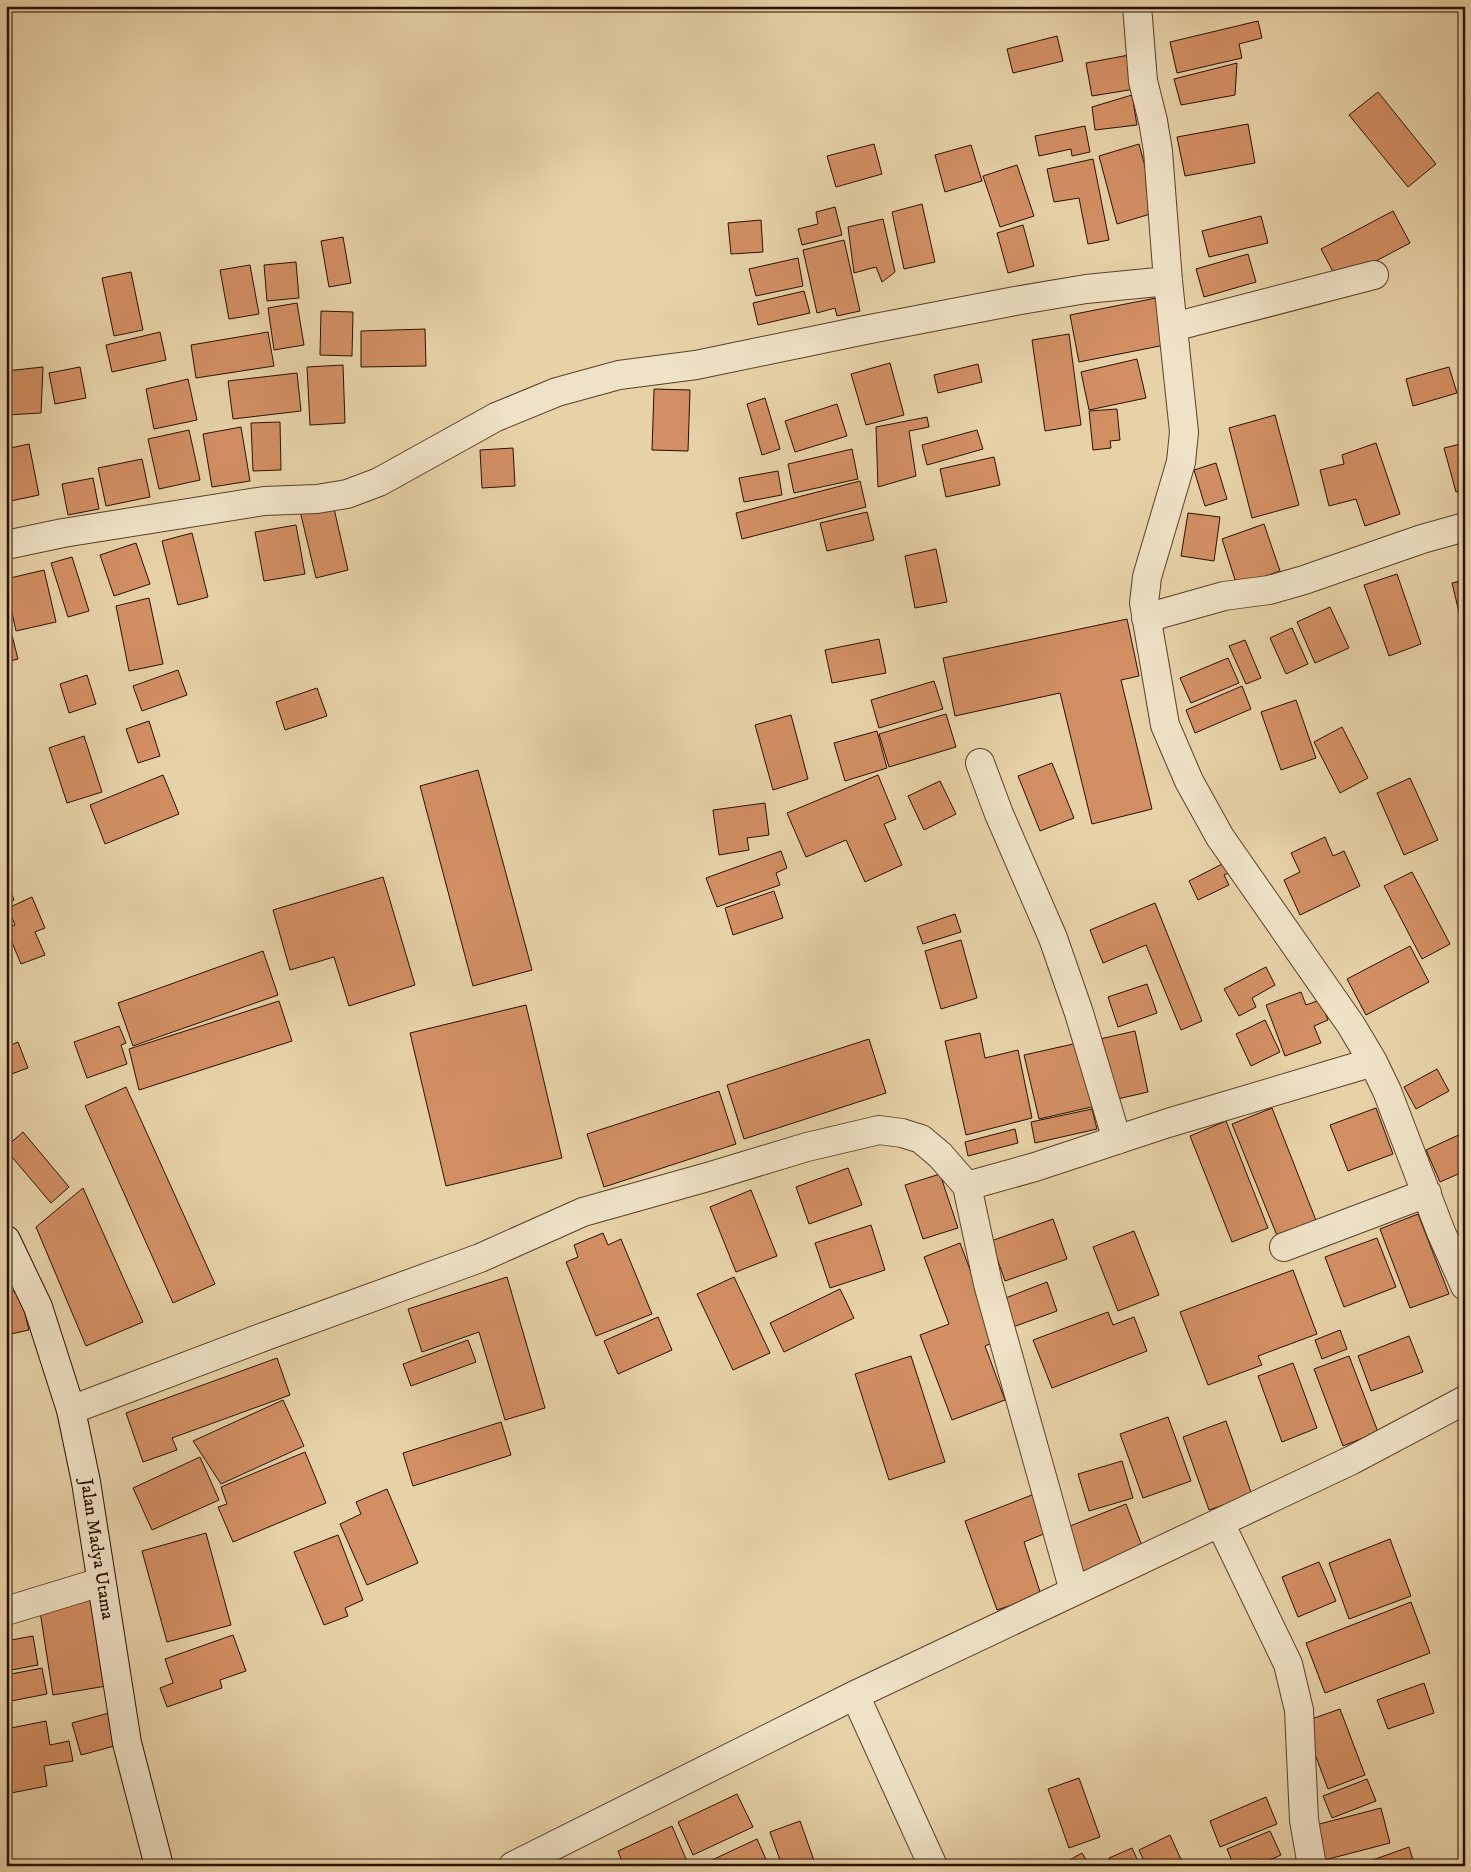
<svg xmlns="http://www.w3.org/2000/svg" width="1471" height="1872" viewBox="0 0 1471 1872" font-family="'IM FELL DW Pica',serif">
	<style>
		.building { fill: #d38f64; stroke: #290f00 }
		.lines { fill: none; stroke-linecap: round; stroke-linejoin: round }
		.street-casing { stroke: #58402a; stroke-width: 30 }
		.secondary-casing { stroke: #290f00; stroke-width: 30 }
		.street { stroke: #efe2c6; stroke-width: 28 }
		.secondary { stroke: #efe2c6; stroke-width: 28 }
		.labels { text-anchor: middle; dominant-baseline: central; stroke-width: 4; stroke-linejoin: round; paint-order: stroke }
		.street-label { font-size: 18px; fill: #290f00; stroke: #efe2c6 }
	</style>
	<rect width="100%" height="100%" fill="#e7d2a7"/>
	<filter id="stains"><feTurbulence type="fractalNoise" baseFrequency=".004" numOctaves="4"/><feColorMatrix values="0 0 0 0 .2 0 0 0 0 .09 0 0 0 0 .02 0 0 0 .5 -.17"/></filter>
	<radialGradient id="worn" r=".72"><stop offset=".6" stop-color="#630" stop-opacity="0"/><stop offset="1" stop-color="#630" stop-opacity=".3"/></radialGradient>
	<!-- building -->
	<path class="building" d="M1258 21 1262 38 1239 44 1242 58 1177 73 1170 42Z
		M1057 36 1063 61 1013 73 1007 49Z
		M1129 55 1135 89 1092 96 1086 63Z
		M1237 63 1235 95 1181 105 1174 79Z
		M1378 92 1436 164 1408 187 1349 115Z
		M1132 95 1137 125 1095 130 1092 107Z
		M1248 124 1255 163 1185 176 1177 137Z
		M1085 126 1090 152 1072 156 1071 149 1039 156 1035 136Z
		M874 144 882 174 836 187 827 156Z
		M1139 144 1157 212 1117 224 1099 156Z
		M971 145 982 181 945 192 935 155Z
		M1093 159 1109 240 1088 244 1079 198 1054 202 1047 169Z
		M1017 165 1034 216 1000 227 983 176Z
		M922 204 935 262 904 269 892 212Z
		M835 207 842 235 802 245 798 229 818 224 816 212Z
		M1393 211 1410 243 1338 281 1321 249Z
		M1261 216 1268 243 1209 257 1202 231Z
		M883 219 895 272 882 282 876 267 854 273 848 227Z
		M761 220 763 252 731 254 728 223Z
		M1023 225 1034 266 1008 273 997 233Z
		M343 237 351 283 329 287 321 241Z
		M844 240 860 311 837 316 835 308 817 313 803 250Z
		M1248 254 1256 282 1204 297 1196 269Z
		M798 258 803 286 756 296 749 269Z
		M296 262 299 298 267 301 264 265Z
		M250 265 259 314 229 319 220 270Z
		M131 272 143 330 114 336 102 278Z
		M804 291 810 313 758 325 753 303Z
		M1161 297 1170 344 1079 362 1070 315Z
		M297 303 304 345 274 350 268 308Z
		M321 311 353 312 352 356 320 355Z
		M425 329 426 366 361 367V331Z
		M160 332 166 360 112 372 106 345Z
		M268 332 274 366 196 378 191 345Z
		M1069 334 1081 425 1045 431 1032 340Z
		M1137 359 1146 398 1089 410 1081 372Z
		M890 363 904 415 866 425 851 374Z
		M978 364 982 382 938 393 934 375Z
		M343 365 345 423 310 425 307 367Z
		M43 367 41 413 6 415V371Z
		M80 367 86 398 55 404 49 373Z
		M1449 367 1457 393 1413 406 1406 379Z
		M297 373 301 411 233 419 228 381Z
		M188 379 197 420 154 429 146 389Z
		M654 389 690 390 688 451 652 450Z
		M765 398 780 449 762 455 747 404Z
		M837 404 847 436 795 452 785 421Z
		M1117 409 1120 440 1110 441 1111 448 1093 450 1089 411Z
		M1275 415 1299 505 1252 518 1229 428Z
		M927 417 929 427 909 431 916 476 878 487 876 427Z
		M280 422 281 470 253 471 251 423Z
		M241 427 250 481 212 487 203 434Z
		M189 430 200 480 159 489 148 439Z
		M977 430 983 449 927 465 922 445Z
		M1376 443 1400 514 1365 526 1356 499 1329 506 1320 470 1344 464 1342 455Z
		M1465 443V497L1463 490 1456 492 1444 448Z
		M29 444 39 495 6 502V449Z
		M513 448 515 486 482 488 480 450Z
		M852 449 858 479 794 493 788 464Z
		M994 457 1000 485 946 497 940 469Z
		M142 459 150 497 106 506 98 468Z
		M1216 463 1227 499 1205 506 1194 470Z
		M778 471 782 495 744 502 739 478Z
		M93 478 99 509 68 515 62 484Z
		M860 481 866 507 742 539 736 513Z
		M333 504 348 570 316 578 300 511Z
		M867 512 874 540 827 551 820 523Z
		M1188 513 1220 517 1214 561 1181 556Z
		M1264 524 1280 571 1237 586 1222 539Z
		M296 525 305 574 264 581 255 532Z
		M192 533 208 597 178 605 162 541Z
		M136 543 150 584 114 596 100 555Z
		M936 549 947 602 915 608 905 556Z
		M72 557 89 611 68 617 51 563Z
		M44 570 56 622 16 631 6 586V579Z
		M1397 574 1421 644 1389 656 1364 585Z
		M1465 580V637L1452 583Z
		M149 598 163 664 129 671 116 606Z
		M1330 607 1349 648 1315 663 1297 622Z
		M6 612 18 659 6 662Z
		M1127 619 1139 676 1121 680 1152 809 1092 824 1060 693 955 716 943 658Z
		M1292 628 1308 664 1286 674 1270 638Z
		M879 639 886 673 832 683 825 650Z
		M1245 640 1261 678 1246 684 1229 646Z
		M1228 658 1239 683 1191 703 1180 678Z
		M178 670 187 695 142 711 133 686Z
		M87 675 96 704 69 713 60 684Z
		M934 681 943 709 879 728 871 700Z
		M1242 686 1251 709 1195 733 1186 710Z
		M317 688 327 716 285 730 276 702Z
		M1296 700 1316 758 1281 770 1261 712Z
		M946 714 956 747 889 767 879 734Z
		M791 715 808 779 773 790 755 725Z
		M149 721 160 756 138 763 126 729Z
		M1342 727 1368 778 1340 793 1314 742Z
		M877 731 887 768 845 781 834 743Z
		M84 736 102 792 67 803 49 748Z
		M1052 763 1074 818 1040 831 1018 776Z
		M478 770 532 970 473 986 420 786Z
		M163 775 179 814 105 844 90 805Z
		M878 775 896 819 884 824 902 865 865 882 846 840 806 857 787 813Z
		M1410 778 1438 840 1404 855 1377 793Z
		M940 781 956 814 924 830 908 796Z
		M765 803 769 835 747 838 749 850 719 855 713 810Z
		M1325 837 1333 856 1344 851 1360 886 1300 915 1284 880 1300 872 1291 853Z
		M781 851 787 868 776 873 780 885 717 907 706 878Z
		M1228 861 1233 871 1224 875 1229 885 1198 900 1189 881Z
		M1412 872 1450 944 1422 959 1384 886Z
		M383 877 415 985 349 1006 334 957 290 970 273 910Z
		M6 880 14 900 6 903Z
		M774 891 783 918 733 935 725 908Z
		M32 897 45 928 35 932 45 955 21 964 6 928 15 925 8 908Z
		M1155 903 1202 1021 1181 1030 1146 945 1103 963 1090 930Z
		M955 914 961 932 923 944 917 927Z
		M961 940 977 998 941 1009 925 951Z
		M1410 946 1429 982 1366 1015 1347 979Z
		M263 951 278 995 133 1046 118 1003Z
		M1266 967 1275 985 1252 998 1256 1007 1239 1016 1224 989Z
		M1147 984 1157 1013 1118 1027 1108 997Z
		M1301 992 1306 1005 1320 1000 1328 1020 1314 1026 1321 1043 1285 1056 1266 1005Z
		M279 1001 292 1041 139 1090 129 1049Z
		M526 1005 562 1158 446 1186 410 1033Z
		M1265 1020 1280 1052 1251 1066 1236 1034Z
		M119 1026 126 1043 121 1045 127 1064 87 1078 74 1042Z
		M1135 1031 1148 1092 1113 1100 1100 1039Z
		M980 1033 985 1058 1018 1050 1032 1118 966 1135 945 1041Z
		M869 1039 886 1093 744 1139 727 1085Z
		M18 1042 28 1068 6 1076V1047Z
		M1082 1042 1096 1106 1039 1119 1024 1055Z
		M1437 1069 1449 1091 1416 1109 1404 1087Z
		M126 1087 215 1284 173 1303 85 1106Z
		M719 1091 736 1144 604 1187 587 1134Z
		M1272 1108 1317 1223 1278 1238 1232 1124Z
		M1376 1108 1393 1154 1348 1171 1330 1125Z
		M1092 1109 1097 1129 1035 1143 1031 1122Z
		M1226 1121 1268 1228 1232 1242 1190 1136Z
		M1015 1129 1018 1143 968 1156 965 1142Z
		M23 1132 69 1187 51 1203 6 1150V1147Z
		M1465 1132V1171L1440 1182 1426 1150Z
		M848 1168 862 1205 809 1224 796 1187Z
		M940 1174 958 1228 923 1239 905 1185Z
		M83 1188 143 1322 86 1346 36 1227Z
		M751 1190 777 1256 736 1272 710 1207Z
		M1418 1214 1449 1294 1410 1308 1380 1229Z
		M1053 1219 1067 1259 1005 1281 991 1241Z
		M871 1225 885 1270 830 1288 815 1243Z
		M1134 1231 1159 1295 1118 1311 1093 1247Z
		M603 1233 608 1245 621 1239 652 1314 596 1336 566 1262 578 1257 574 1245Z
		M1377 1238 1396 1287 1344 1307 1325 1257Z
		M960 1243 997 1341 985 1346 1005 1400 952 1420 920 1335 949 1324 924 1257Z
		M1293 1270 1317 1334 1258 1356 1262 1365 1208 1385 1180 1312Z
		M507 1277 545 1408 505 1420 479 1332 422 1352 408 1309Z
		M734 1277 770 1353 733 1370 697 1294Z
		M1047 1282 1057 1311 1013 1327 1003 1299Z
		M840 1289 854 1318 784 1352 770 1323Z
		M19 1290 29 1330 6 1335V1293Z
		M1108 1312 1113 1325 1134 1317 1147 1351 1052 1388 1033 1340Z
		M658 1317 672 1350 618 1374 604 1341Z
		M1340 1330 1347 1349 1322 1359 1315 1340Z
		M1409 1336 1423 1372 1371 1391 1358 1356Z
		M468 1340 476 1362 411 1386 403 1364Z
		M911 1356 945 1462 889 1480 855 1374Z
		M1349 1356 1378 1432 1343 1446 1314 1369Z
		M277 1358 290 1395 172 1438 177 1450 143 1462 126 1413Z
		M1293 1363 1317 1428 1282 1442 1258 1376Z
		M283 1400 304 1446 221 1484 193 1441Z
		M1168 1417 1191 1481 1143 1498 1120 1434Z
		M1226 1421 1252 1495 1209 1510 1183 1437Z
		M501 1422 511 1455 413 1486 403 1453Z
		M305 1452 326 1503 233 1542 218 1507 227 1504 221 1487Z
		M200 1457 219 1500 152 1530 133 1488Z
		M1122 1461 1133 1498 1089 1511 1078 1474Z
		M387 1489 418 1563 367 1585 340 1524 361 1514 356 1502Z
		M1037 1493 1051 1531 1024 1542 1041 1595 997 1610 965 1521Z
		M1126 1504 1145 1554 1084 1578 1065 1528Z
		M206 1533 231 1625 167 1642 142 1551Z
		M338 1535 363 1600 345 1608 348 1616 324 1625 294 1552Z
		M1390 1539 1411 1596 1349 1619 1329 1563Z
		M1319 1562 1336 1601 1298 1617 1282 1577Z
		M99 1593 112 1685 53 1695 39 1605Z
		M1411 1602 1430 1653 1325 1693 1306 1643Z
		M233 1635 246 1671 220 1680 222 1688 167 1707 160 1688 173 1683 165 1659Z
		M33 1636 38 1665 6 1671V1641Z
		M42 1668 47 1694 6 1702V1675Z
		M1424 1683 1434 1713 1388 1729 1377 1700Z
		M1340 1709 1365 1775 1328 1789 1303 1722Z
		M109 1713 118 1745 81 1755 72 1723Z
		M46 1721 50 1745 69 1741 73 1761 44 1766 47 1786 6 1794V1729Z
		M1079 1778 1100 1837 1069 1848 1048 1789Z
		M1367 1779 1376 1801 1332 1818 1323 1796Z
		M737 1794 753 1827 693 1855 678 1822Z
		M1266 1797 1277 1824 1220 1847 1210 1821Z
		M1381 1808 1390 1843 1317 1862 1308 1827Z
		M800 1821 816 1866H782L770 1832Z
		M672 1826 689 1866H624L618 1851Z
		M1270 1831 1281 1855 1256 1866H1234L1227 1849Z
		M1170 1835 1184 1866H1146L1139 1850Z
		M757 1839 769 1866H699Z
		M1409 1847 1415 1866H1356Z
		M1132 1848 1140 1866H1112L1109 1858Z
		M1082 1853 1090 1866H1059Z
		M585 1861 588 1866H578Z"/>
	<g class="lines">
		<!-- street casing -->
		<g class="street-casing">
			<path id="street" d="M1137 6 1143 81 1153 121 1158 151 1168 281 1184 432 1181 462 1147 577 1144 603 1165 725 1189 781 1220 837 1351 1025 1373 1062 1387 1091 1441 1232 1465 1286
				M1173 327 1374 275
				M6 545 63 533 264 501 317 499 347 494 379 482 496 417 557 392 619 375 696 365 865 330 1015 301 1086 289 1168 281
				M1146 618 1224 596 1269 590 1304 580 1422 539 1465 527
				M980 763 999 814 1053 938 1079 1013 1117 1140
				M967 1186 988 1284 1074 1591
				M1284 1247 1427 1193
				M71 1410 266 1336 480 1258 583 1212 711 1176 807 1147 879 1130 902 1133 921 1139 940 1155 967 1186 1035 1167 1168 1123 1373 1062
				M1220 1523 1288 1664 1299 1710 1304 1820 1312 1866
				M6 1611 101 1582
				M855 1695 933 1866
				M513 1866 855 1695 1352 1460 1465 1400"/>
		</g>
		<!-- secondary casing -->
		<g class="secondary-casing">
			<g id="secondary">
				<path id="s1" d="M6 1240 38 1307 71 1410 86 1482 127 1743 159 1866"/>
			</g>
		</g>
		<!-- street -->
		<use href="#street" class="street"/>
		<!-- secondary -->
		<use href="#secondary" class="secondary"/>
	</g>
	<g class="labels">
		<!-- street labels -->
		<g class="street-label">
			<text stroke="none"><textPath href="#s1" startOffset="324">Jalan Madya Utama</textPath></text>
		</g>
	</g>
	<!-- margin -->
	<rect width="1471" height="1872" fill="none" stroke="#e7d2a7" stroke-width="25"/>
	<rect x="8" y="8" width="1456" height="1857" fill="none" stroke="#290f00" stroke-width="2.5"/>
	<rect x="12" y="12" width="1446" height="1847" fill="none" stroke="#290f00"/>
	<rect width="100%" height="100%" filter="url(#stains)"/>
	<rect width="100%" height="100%" fill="url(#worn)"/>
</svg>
